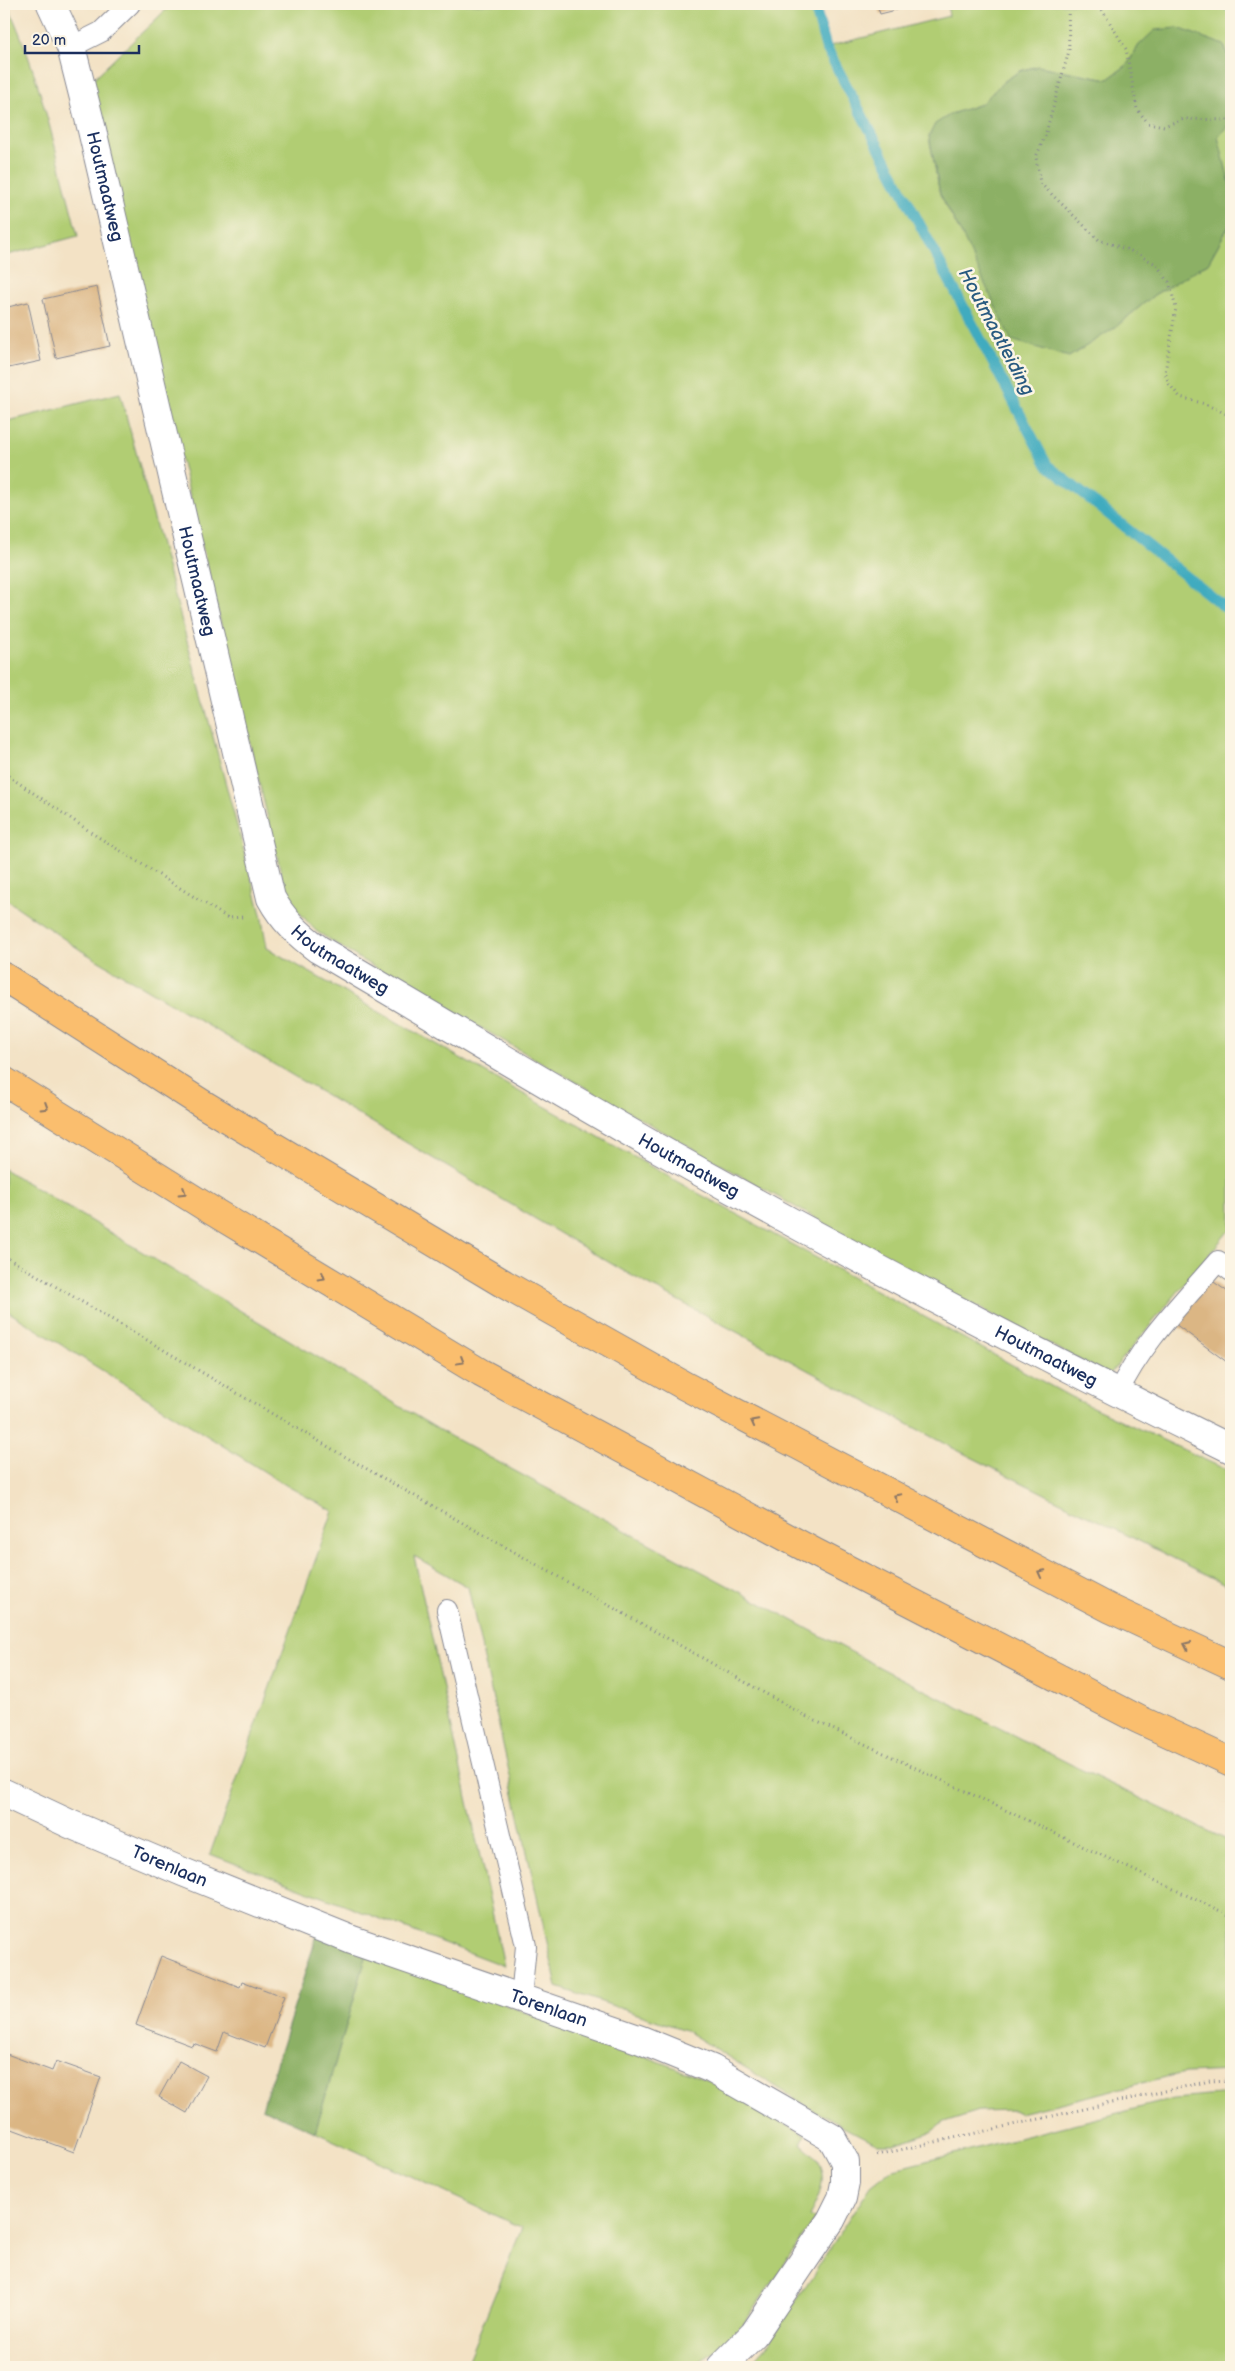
<svg xmlns="http://www.w3.org/2000/svg" width="1235" height="2371" viewBox="0 0 1235 2371" font-family="'Balsamiq Sans',sans-serif">
	<style>
		.green { fill: #b1cd73; stroke: #667e68 }
		.forest { fill: #8cb065; stroke: #547062 }
		.lines { fill: none; stroke-linecap: round; stroke-linejoin: round }
		.stream { stroke: #40abbf; stroke-width: 11 }
		.building { fill: #dbb684 }
		.service-casing { stroke: #878892; stroke-width: 22 }
		.minor-casing { stroke: #878892; stroke-width: 30 }
		.motorway-casing { stroke: #878892; stroke-width: 30 }
		.path { stroke: #878892; stroke-width: 3; stroke-dasharray: 1 4; stroke-linecap: butt }
		.service { stroke: #fff; stroke-width: 20 }
		.minor { stroke: #fff; stroke-width: 28 }
		.motorway { stroke: #fabe6e; stroke-width: 28 }
		.oneway { stroke: #8a7666 }
		.labels { text-anchor: middle; dominant-baseline: central; stroke-width: 5; stroke-linejoin: round; paint-order: stroke }
		.street-label { font-size: 18px; fill: #1b2f5e; stroke: #fcf5e5 }
		.water-label { font-size: 19px; font-style: italic; fill: #285a80; stroke: #fcf5e5 }
	</style>
	<rect width="100%" height="100%" fill="#fcf5e5"/>
	<filter id="ink" filterUnits="userSpaceOnUse"><feTurbulence type="fractalNoise" baseFrequency=".02" numOctaves="2"/><feDisplacementMap in="SourceGraphic" scale="10" xChannelSelector="R" yChannelSelector="G"/><feConvolveMatrix kernelMatrix="1 2 1 2 8 2 1 2 1" color-interpolation-filters="sRGB"/></filter>
	<filter id="wash" filterUnits="userSpaceOnUse"><feTurbulence type="fractalNoise" baseFrequency=".0096" numOctaves="4" result="noise"/><feDisplacementMap in="SourceGraphic" scale="20" xChannelSelector="R" yChannelSelector="G"/><feGaussianBlur stdDeviation="1.12" result="paint"/><feColorMatrix in="noise" values="0 0 0 0 0 0 0 0 0 0 0 0 0 0 0 0 0 1.4 0 .05"/><feComposite in="paint" operator="in"/></filter>
	<g filter="url(#wash)">
		<rect width="100%" height="100%" fill="#f3e2c5"/>
		<!-- green -->
		<path class="green" d="M4 4H7C41 77 57 158 78 236L4 256Z
			M172 4H814L826 47 949 16 947 4H1231V65L1224 45H1139L1127 65 1108 79 1038 66 1020 71 1003 82 981 104 951 114 929 136 940 194 964 239 1113 329 1154 295 1208 263 1231 222V1228L1109 1375 908 1271 360 959 316 931 297 910 285 889 90 82Z
			M1231 118V188L1217 137 1230 123Z
			M120 393 261 914 267 948 685 1186 1071 1397 1231 1472V1587L945 1444 627 1273 82 951 4 898V422Z
			M4 1169 446 1434 883 1669 1082 1770 1231 1842V2071L1185 2073 1162 2078 1020 2113 1014 2110 979 2111 944 2122 931 2132 910 2139 893 2144H878L820 2114 685 2030 557 1987 468 1587 414 1556 504 1966 210 1854 333 1511 289 1487 4 1309Z
			M367 1954 685 2071 709 2081 806 2136 801 2143C831 2165 825 2187 809 2216L815 2219 745 2322 720 2348 691 2367H465L522 2228 315 2132Z
			M1231 2094V2367H747L769 2343 871 2185 890 2170 1174 2099Z"/>
		<!-- forest -->
		<path class="forest" d="M1178 28 1224 45 1231 65V118L1230 123 1218 137 1231 188V222L1208 263 1154 295 1113 329 1069 357 1011 340 964 239 940 194 929 136 935 124 951 114 981 104 1003 82 1020 71 1038 66 1108 79 1127 65 1139 45 1155 30Z
			M317 1935 367 1954 315 2132 262 2108Z"/>
		<g class="lines">
			<!-- stream -->
			<path class="stream" d="M814 4 826 47 1047 465 1231 612
				M1226 4 1231 7"/>
		</g>
		<g id="blocks">
			<!-- building -->
			<path class="building" d="M877 4H920L880 14Z
				M97 287 110 346 56 358 43 299Z
				M28 302 41 361 4 369V308Z
				M1208 1278 1231 1294V1365L1175 1324Z
				M161 1956 240 1987 242 1981 284 1997 265 2048 224 2032 217 2052 193 2043 192 2046 136 2025Z
				M4 2053 52 2071 56 2061 101 2077 74 2152 4 2126Z
				M179 2061 207 2076 187 2113 159 2097Z"/>
		</g>
	</g>
	<g filter="url(#ink)">
		<use href="#blocks" fill-opacity="0" stroke="#878892" stroke-width="1"/>
		<g class="lines">
			<!-- service casing -->
			<g class="service-casing">
				<path id="service" d="M71 47 101 32 130 4
					M1118 1393C1141 1343 1183 1302 1218 1261L1231 1271
					M447 1610 526 1946 521 1998"/>
			</g>
			<!-- minor casing -->
			<g class="minor-casing">
				<g id="minor">
					<path id="s1" d="M51 4 71 47 92 130 271 898C283 920 298 934 318 949 429 1014 540 1081 652 1145 842 1252 1036 1353 1231 1449"/>
					<path id="s2" d="M4 1793 70 1824 183 1872 352 1940 641 2040 712 2069 832 2138 845 2162V2183L842 2198 831 2220 754 2334 721 2367"/>
				</g>
			</g>
			<!-- motorway casing -->
			<g class="motorway-casing">
				<path id="motorway" d="M4 977 201 1103 504 1284 685 1386 1111 1609 1231 1665
					M4 1081 214 1212 481 1373 812 1551 1138 1719 1231 1762"/>
			</g>
			<!-- path -->
			<path class="path" d="M1068 4 1069 51 1045 136 1036 157 1040 183 1099 240 1129 250 1156 264 1169 282 1176 308 1165 372 1169 384 1180 397 1205 404 1231 416
				M1094 4 1101 8 1126 49 1137 109 1148 123 1164 126 1184 119 1228 120 1231 123
				M4 773 95 835 228 918 243 917
				M4 1256 344 1456 807 1717 1231 1916
				M877 2155 1210 2081 1231 2080"/>
			<!-- service -->
			<use href="#service" class="service"/>
			<!-- minor -->
			<use href="#minor" class="minor"/>
			<!-- motorway -->
			<use href="#motorway" class="motorway"/>
		</g>
		<!-- one-way arrows -->
		<defs><path id="oneway-chevron" d="M-2-3.5L2.5 0L-2 3.5" fill="none" stroke-width="1.6" stroke-linecap="round" stroke-linejoin="round" transform="scale(1.25)"/></defs>
		<g class="oneway">
			<use href="#oneway-chevron" transform="translate(45 1107) rotate(32)"/>
			<use href="#oneway-chevron" transform="translate(183 1192) rotate(32)"/>
			<use href="#oneway-chevron" transform="translate(322 1277) rotate(31)"/>
			<use href="#oneway-chevron" transform="translate(461 1361) rotate(31)"/>
			<use href="#oneway-chevron" transform="translate(754 1422) rotate(-152)"/>
			<use href="#oneway-chevron" transform="translate(897 1497) rotate(-152)"/>
			<use href="#oneway-chevron" transform="translate(1041 1573) rotate(-152)"/>
			<use href="#oneway-chevron" transform="translate(1187 1645) rotate(-155)"/>
		</g>
	</g>
	<g class="labels">
		<!-- street labels -->
		<g class="street-label">
			<text stroke="none"><textPath href="#s1" startOffset="191">Houtmaatweg</textPath></text>
			<text stroke="none"><textPath href="#s1" startOffset="596">Houtmaatweg</textPath></text>
			<text stroke="none"><textPath href="#s1" startOffset="1016">Houtmaatweg</textPath></text>
			<text stroke="none"><textPath href="#s1" startOffset="1421">Houtmaatweg</textPath></text>
			<text stroke="none"><textPath href="#s1" startOffset="1826">Houtmaatweg</textPath></text>
			<text stroke="none"><textPath href="#s2" startOffset="181">Torenlaan</textPath></text>
			<text stroke="none"><textPath href="#s2" startOffset="586">Torenlaan</textPath></text>
		</g>
		<!-- water labels -->
		<g class="water-label">
			<text transform="translate(996 332) rotate(62)">Houtmaatleiding</text>
		</g>
	</g>
	<!-- margin -->
	<rect width="1235" height="2371" fill="none" stroke="#fcf5e5" stroke-width="20"/>
	<!-- scale -->
	<path d="M25 45v8h114v-8" fill="none" stroke="#1b2f5e" stroke-width="2.5"/>
	<text x="32" y="45" font-size="15" fill="#1b2f5e" stroke="#fcf5e5" stroke-width="4" paint-order="stroke">20 m</text>
</svg>
